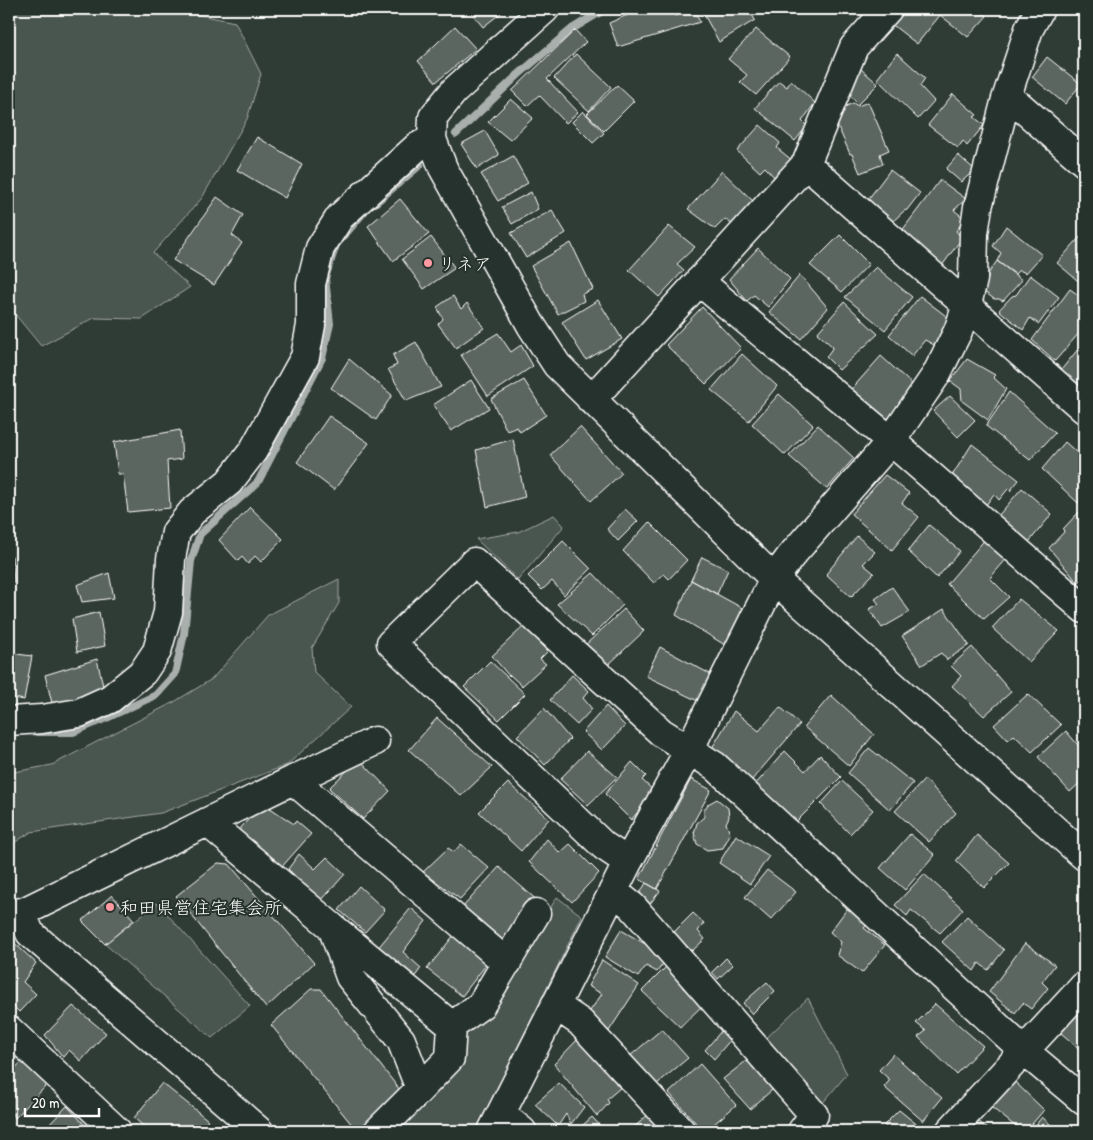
<svg xmlns="http://www.w3.org/2000/svg" width="1093" height="1140" viewBox="0 0 1093 1140" font-family="'Patrick Hand','Klee One',sans-serif">
	<style>
		.green { fill: #4a544f; stroke: #a4aaa7 }
		.lines { fill: none; stroke-linecap: round; stroke-linejoin: round }
		.stream { stroke: #a9afac; stroke-width: 8 }
		.building { fill: #5b6661; stroke: #fff }
		.minor-casing { stroke: #fff; stroke-width: 31 }
		.minor { stroke: #26332d; stroke-width: 28 }
		.poi-dot { fill: #ff9aa2; stroke: #26332d; stroke-width: 2 }
		.labels { text-anchor: middle; dominant-baseline: central; stroke-width: 4; stroke-linejoin: round; paint-order: stroke }
		.poi-label { font-size: 18px; fill: #fff; stroke: #26332d; text-anchor: start }
	</style>
	<rect width="100%" height="100%" fill="#2f3b35"/>
	<filter id="ink" filterUnits="userSpaceOnUse"><feTurbulence type="fractalNoise" baseFrequency=".02" numOctaves="2"/><feDisplacementMap in="SourceGraphic" scale="10" xChannelSelector="R" yChannelSelector="G"/><feConvolveMatrix kernelMatrix="1 2 1 2 8 2 1 2 1" color-interpolation-filters="sRGB"/></filter>
	<g filter="url(#ink)">
		<!-- green -->
		<path class="green" d="M9 9H170L235 22 261 74 247 119 202 198 153 253 190 287 142 319 94 318 41 346 9 307Z
			M554 515 564 526 518 580 476 539 518 532Z
			M339 579V603L312 648 314 672 351 707 287 765 161 813 31 832 9 846V773L52 765 174 702 212 679 268 615Z
			M557 897 582 916 477 1131H397L455 1035 485 1016Z
			M157 903 250 1006 212 1038 105 944Z
			M808 998 847 1074 816 1111 759 1045Z"/>
		<g class="lines">
			<!-- stream -->
			<path class="stream" d="M456 134 518 75 572 29 605 9
				M375 203 420 165
				M38 732H73L111 716 156 695 175 674 184 634 191 561 200 534 258 482 322 358 330 324 325 278 336 245 364 212"/>
		</g>
		<!-- building -->
		<path class="building" d="M468 9H506L483 27Z
			M641 9H671L675 16 694 10 700 22 618 47 609 23Z
			M701 9H749L755 20 719 42Z
			M902 9H945L917 44 890 23Z
			M945 9H977L987 16 968 37 940 15Z
			M455 26 476 49 436 82 418 61Z
			M756 29 790 57 756 95 740 82 747 75 728 59Z
			M575 30 586 42 547 79 578 112 566 123 539 95 527 106 512 91Z
			M897 53 925 78 920 86 934 101 918 119 877 79Z
			M576 54 611 87 589 111 554 78Z
			M1047 57 1081 84 1065 104 1032 77Z
			M861 69 878 84 858 104 843 88Z
			M791 80 815 103 802 121 807 126 795 141 755 108 779 81 787 87Z
			M617 85 634 101 604 131 587 114Z
			M953 94 977 115 974 117 984 125 967 146 963 141 958 148 928 125Z
			M511 99 533 118 510 140 488 122Z
			M868 102 889 150 880 154 883 164 860 173 852 154H850L832 113 853 103 858 106Z
			M583 111 604 133 593 143 572 122Z
			M760 125 780 143 777 148 793 161 775 178 765 167 760 172 737 151Z
			M485 131 499 155 477 169 461 144Z
			M257 137 302 164 285 198 237 170Z
			M958 155 975 170 961 182 946 169Z
			M513 156 528 183 498 201 481 174Z
			M890 170 920 193 907 210 904 211 888 226 863 206Z
			M722 171 754 202 733 225 725 219 715 229 688 209Z
			M940 180 966 199 954 210 965 219 956 231 962 238 939 270 898 236Z
			M531 192 538 209 512 224 502 207Z
			M217 197 243 215 232 235 242 243 214 285 173 260Z
			M400 199 429 234 393 261 368 226Z
			M552 210 566 233 526 258 511 233Z
			M669 226 695 247 677 264 684 270 659 297 629 270Z
			M1006 226 1042 255 1026 273 1019 270 1015 274 997 261 1001 253 993 246Z
			M840 235 869 264 842 292 810 265Z
			M431 237 455 268 424 289 402 259Z
			M1080 237 1084 241V286L1057 263Z
			M571 243 593 289 582 294 584 301 558 314 531 266Z
			M758 248 790 279 768 307 754 295 747 301 729 279Z
			M997 261 1022 280 1003 301 999 299H994L979 288 988 279V274Z
			M876 267 912 297 885 330 845 297Z
			M800 275 828 308 801 339 769 312Z
			M1030 275 1059 297 1039 324 1030 318 1023 330 999 310 1012 296 1016 295Z
			M1070 289 1084 299V335L1080 332 1055 361 1032 340Z
			M453 296 461 309 467 303 484 328 456 348 438 324 443 319 437 307Z
			M920 296 950 319 934 345 925 340 912 356 889 335Z
			M598 300 622 339 586 360 562 322Z
			M844 302 878 334 839 370 826 357 833 347 817 333Z
			M702 307 741 348 706 384 666 345Z
			M498 333 511 352 521 345 533 366 488 396 461 355Z
			M416 342 441 387 406 401 388 369 397 365 393 355Z
			M1084 342V393L1061 370Z
			M742 354 777 386 749 421 711 390Z
			M881 356 915 387 886 423 848 393Z
			M349 359 392 395 376 420 331 388Z
			M967 359 995 375 993 377 1006 389 988 420 962 401 961 389 950 381Z
			M471 380 489 408 451 431 433 405Z
			M524 380 546 415 520 432 517 427 507 431 491 399Z
			M1009 392 1055 433 1030 460 986 426Z
			M779 394 813 425 785 455 752 424Z
			M950 396 975 420 958 437 933 411Z
			M329 416 369 443 334 490 297 462Z
			M818 425 854 458 827 489 789 456Z
			M580 427 622 473 591 501 550 455Z
			M180 430 182 459 167 461 170 508 128 512 123 474H118L114 442Z
			M513 439 525 497 487 507 476 450Z
			M1065 442 1084 459V496L1078 503 1042 469Z
			M972 444 1019 480 1010 491 1008 489 999 500 994 494 986 505 950 479Z
			M885 475 909 493 902 503 919 517 892 550 851 514Z
			M1022 488 1052 514 1029 542 998 516Z
			M250 507 283 539 261 562 255 556 248 564 242 557 238 561 219 540Z
			M625 509 638 521 618 541 607 529Z
			M1079 512 1084 518V577L1078 583 1049 548 1064 532 1063 529Z
			M649 522 687 560 669 579 664 574 654 583 623 551Z
			M929 525 960 551 937 578 908 551Z
			M857 536 875 552 863 564 874 573 851 597 826 574Z
			M987 537 1009 556 990 578 1009 597 984 619 947 584Z
			M563 541 591 569 564 595 552 581 542 590 528 576Z
			M9 556H12L14 582H9Z
			M702 557 728 570 717 594 691 580Z
			M109 573 114 598 82 602 77 585Z
			M593 573 623 605 592 636 557 604Z
			M691 580 744 609 725 645 676 615Z
			M892 587 910 612 882 628 869 609 879 604 875 599Z
			M1019 599 1059 631 1029 662 992 628Z
			M624 609 644 631 605 668 583 647Z
			M944 609 969 645 947 660 941 653 922 665 902 636Z
			M99 612 105 646 77 652 72 619Z
			M524 626 548 651 540 659 546 664 522 686 510 675 509 676 492 656Z
			M660 647 710 674 698 701 646 676Z
			M972 647 1011 692 984 716 952 686 961 676 951 666Z
			M9 653 32 656 24 700 9 697Z
			M97 659 105 695 52 703 45 675Z
			M490 661 525 694 499 720 464 687Z
			M572 675 589 691 583 698 592 709 577 725 550 700Z
			M1028 694 1061 725 1032 752 1014 735 1008 740 994 725Z
			M831 695 874 734 849 766 804 727Z
			M606 706 625 726 602 750 583 732Z
			M780 707 800 724 751 781 712 748 734 711 759 731Z
			M544 708 570 739 545 765 517 736Z
			M437 718 492 767 461 796 409 750Z
			M1066 731 1084 752V779L1070 792 1038 757Z
			M869 748 913 783 890 810 848 773Z
			M587 751 617 777 588 805 560 779Z
			M785 751 805 771 820 755 841 777 794 824 754 786Z
			M359 759 390 791 363 819 329 788Z
			M632 762 646 776 642 780 655 792 631 820 605 794Z
			M691 779 711 790 657 889 639 879Z
			M925 779 956 813 929 842 895 811Z
			M842 781 873 810 850 834 821 804Z
			M508 783 549 819 521 851 479 812Z
			M717 799 728 808 729 817 726 823 730 834 723 848 707 850 697 844 694 833 697 823 704 817V810L708 804Z
			M263 803 294 824 296 821 311 834 279 870 237 832Z
			M910 834 935 855 905 890 880 868Z
			M736 835 769 856 750 884 719 863Z
			M977 835 1009 863 984 888 956 861Z
			M547 839 560 853 570 844 599 873 572 902 529 862Z
			M461 844 489 868 460 899 423 872 448 848 454 852Z
			M299 854 315 869 327 857 345 874 321 901 288 869Z
			M218 863 229 864 314 963 266 1008 176 896Z
			M499 867 539 902 501 943 462 908Z
			M767 870 796 892 771 920 745 897Z
			M924 874 963 909 940 933 911 910 907 916 895 905Z
			M646 883 660 891 649 905 638 896Z
			M359 886 385 910 365 932 339 910Z
			M112 895 134 920 105 944 82 921Z
			M852 902 871 920 864 928 885 945 862 973 837 955 841 942 830 932Z
			M411 908 426 921 403 952 421 968 412 981 377 949Z
			M693 913 704 923 698 931 705 939 692 951 673 933Z
			M967 916 1004 950 988 970 979 963 974 971 942 942Z
			M621 930 668 957 657 972 646 966 638 977 605 957Z
			M454 935 489 961 462 996 427 969Z
			M9 938 36 963 23 982 36 994 19 1012 9 1002Z
			M1025 943 1055 965 1042 982 1048 988 1031 1009 1023 1003 1015 1013 989 992Z
			M726 958 733 965 718 979 712 972Z
			M602 960 639 985 609 1031 587 1015 602 994 588 986Z
			M667 966 686 983 682 987 703 1005 680 1027 642 991Z
			M767 982 775 991 752 1014 743 1003Z
			M311 989H321L403 1094 357 1131 271 1025Z
			M935 1004 983 1046 956 1074 918 1037 926 1031 916 1023Z
			M73 1006 106 1033 81 1061 69 1050 63 1057 45 1035Z
			M1084 1007V1053L1061 1033Z
			M662 1029 688 1058 657 1084 630 1056Z
			M722 1030 732 1038 714 1059 705 1050Z
			M579 1038 620 1088 607 1099 609 1103 597 1116 554 1064Z
			M9 1046 22 1053 9 1068Z
			M755 1054 779 1084 750 1109 723 1079Z
			M893 1054 942 1098 923 1121 884 1087 890 1080 879 1070Z
			M22 1061 48 1084 15 1118 9 1111V1075Z
			M700 1064 736 1105 706 1131H703L669 1093Z
			M1014 1081 1044 1110 1026 1131H1021L991 1107Z
			M162 1083 208 1120 198 1131H185L177 1125 172 1131H149L134 1118Z
			M559 1083 584 1107 571 1124 566 1114 558 1126 535 1104Z
			M67 1106 91 1131H43Z
			M899 1110 925 1131H891L884 1125Z
			M651 1112 667 1131H630Z
			M592 1117 605 1131H576Z
			M1042 1117 1058 1131H1031Z
			M977 1120 990 1131H969Z"/>
		<g class="lines">
			<!-- minor casing -->
			<g class="minor-casing">
				<path id="minor" d="M545 9 454 91 433 117 432 139 443 168 531 325 557 365 774 579 1084 856
					M1006 99 1020 106 1084 162
					M806 164 1084 409
					M699 281 891 441 1084 609
					M591 400 806 164 854 47 888 9
					M9 721 42 719 79 713 110 699 143 672 157 651 168 612 171 559 176 532 192 512 229 482 253 451 305 357 311 325V284L320 248 340 217 417 147 432 139
					M293 780 375 741
					M207 822 332 927 350 977 401 1040 420 1089 378 1131
					M628 862 604 846 391 643 474 562 662 733 715 766 1023 1050 1084 1101
					M613 891 632 906 814 1115 802 1131
					M21 912 30 933 259 1131
					M9 919 293 780 507 963
					M332 927 452 1026 450 1058 420 1089
					M555 1005 580 1022 681 1131
					M452 1026 481 1005 536 913
					M9 1030 117 1131
					M501 1114 522 1131
					M492 1131 628 862 689 750 774 579 791 556 891 441 936 375 958 331 967 305 973 279 974 233 978 207 1006 99 1029 29 1040 9
					M950 1131 1084 986"/>
			</g>
			<!-- minor -->
			<use href="#minor" class="minor"/>
		</g>
	</g>
	<!-- markers -->
	<g class="poi-dot">
		<circle cx="428" cy="263" r="5"/>
		<circle cx="110" cy="907" r="5"/>
	</g>
	<g class="labels">
		<!-- poi labels -->
		<g class="poi-label">
			<text x="438" y="263">リネア</text>
			<text x="120" y="907">和田県営住宅集会所</text>
		</g>
	</g>
	<!-- margin -->
	<rect width="1093" height="1140" fill="none" stroke="#26332d" stroke-width="30"/>
	<rect x="15" y="15" width="1063" height="1110" fill="none" stroke="#fff" stroke-width="2" filter="url(#ink)"/>
	<!-- scale -->
	<path d="M25 1108v8h74v-8" fill="none" stroke="#ffffff" stroke-width="2.5"/>
	<text x="32" y="1108" font-size="15" fill="#ffffff" stroke="#26332d" stroke-width="4" paint-order="stroke">20 m</text>
</svg>
